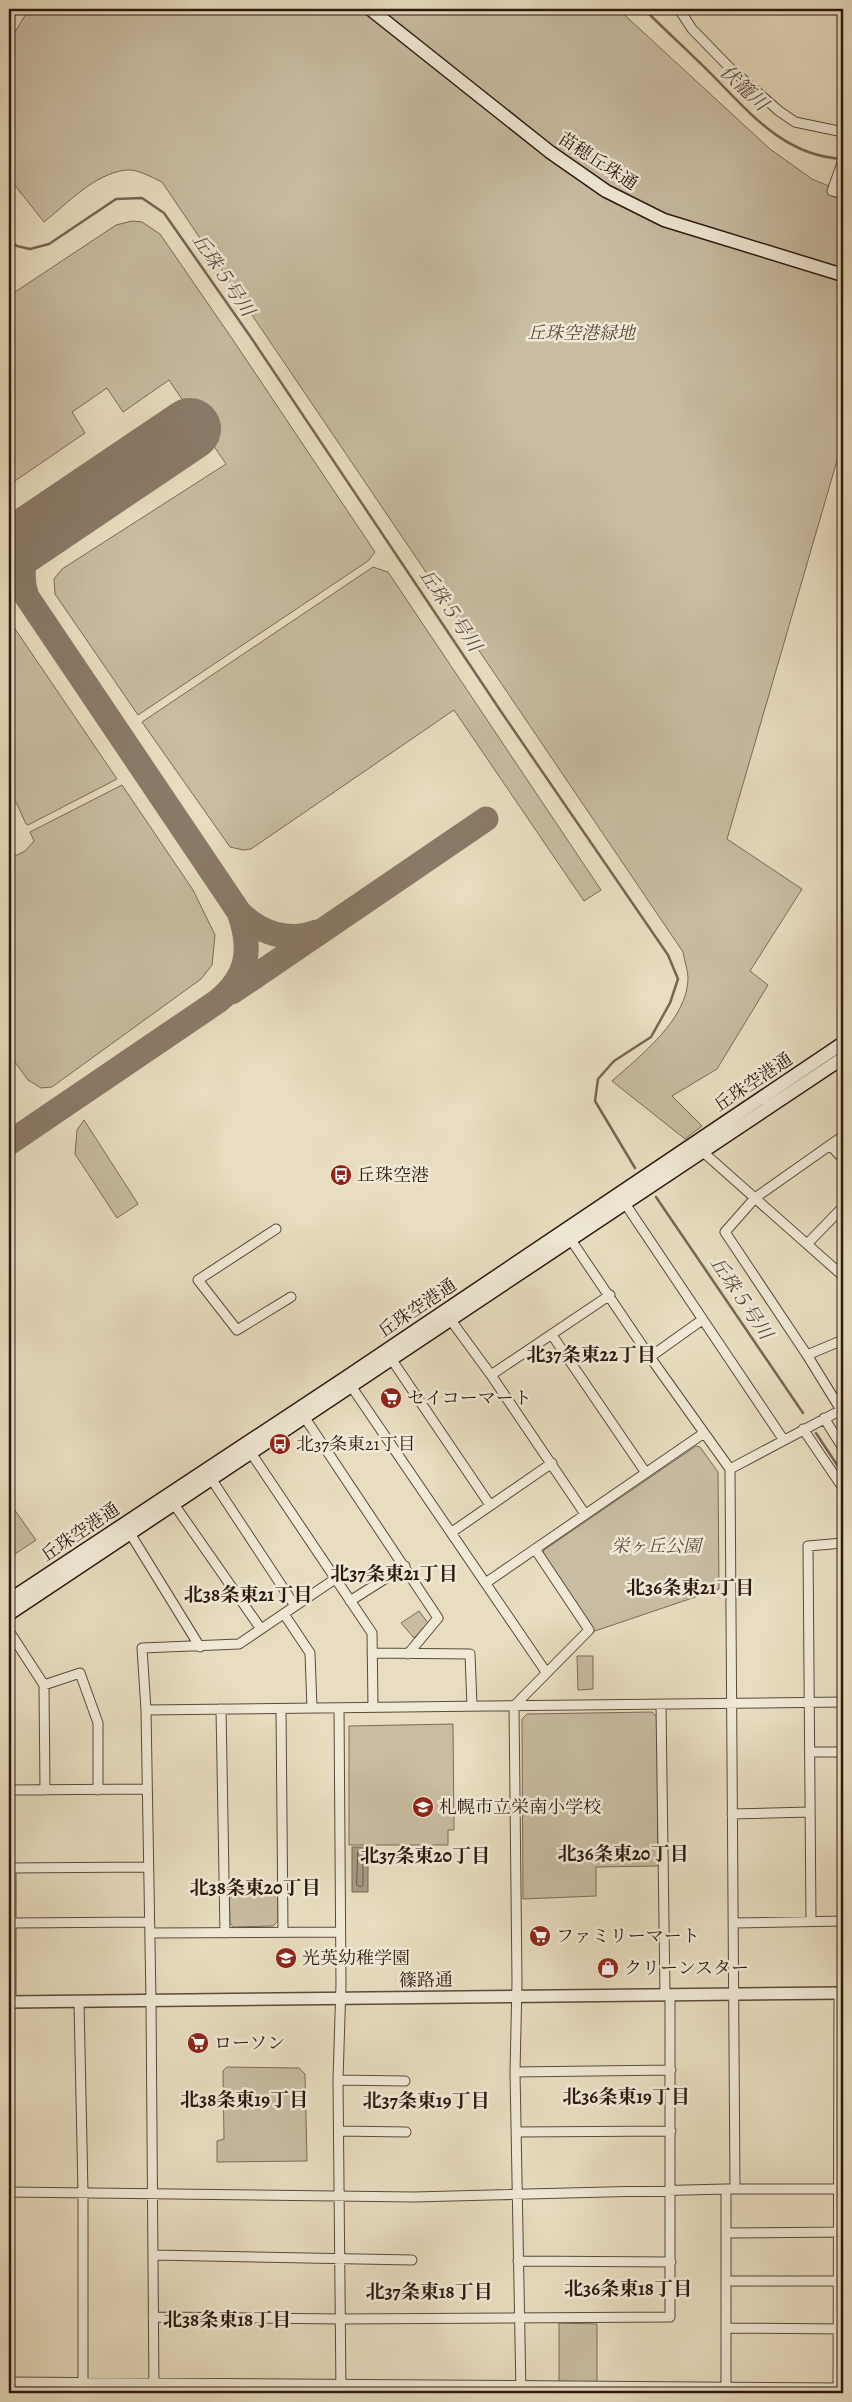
<svg xmlns="http://www.w3.org/2000/svg" width="852" height="2402" viewBox="0 0 852 2402" font-family="Alegreya,'Noto Serif JP',serif">
	<style>
		.green { fill: #c8bca2; stroke: #7a6a58 }
		.water { fill: #a89a84; stroke: #766655 }
		.lines { fill: none; stroke-linecap: round; stroke-linejoin: round }
		.shore { stroke: #6a594a; stroke-width: 1 }
		.stream { stroke: #766655; stroke-width: 2.5 }
		.taxiway { stroke: #8a7a68; stroke-width: 25 }
		.runway { stroke: #8a7a68; stroke-width: 62 }
		.minor-casing { stroke: #5b493b; stroke-width: 11 }
		.tertiary-casing { stroke: #5b493b; stroke-width: 14 }
		.secondary-casing { stroke: #2c180f; stroke-width: 15 }
		.minor { stroke: #f0e9d6; stroke-width: 9 }
		.tertiary { stroke: #f0e9d6; stroke-width: 11 }
		.secondary { stroke: #f0e9d6; stroke-width: 12 }
		.labels { text-anchor: middle; dominant-baseline: central; stroke-width: 5; stroke-linejoin: round; paint-order: stroke }
		.street-label { font-size: 18px; fill: #2c180f; stroke: #f0e9d6 }
		.park-label { font-size: 18px; font-style: italic; fill: #5b493b; stroke: #f0e9d6 }
		.poi-label { font-size: 18px; fill: #2c180f; stroke: #f0e9d6; text-anchor: start }
		.water-label { font-size: 19px; font-style: italic; fill: #5e4c3e; stroke: #f0e9d6 }
		.neighbourhood-label { font-size: 19px; font-weight: bold; fill: #2c180f; stroke: #f0e9d6 }
	</style>
	<rect width="100%" height="100%" fill="#e8ddc0"/>
	<filter id="stains"><feTurbulence type="fractalNoise" baseFrequency=".004" numOctaves="4"/><feColorMatrix values="0 0 0 0 .2 0 0 0 0 .09 0 0 0 0 .02 0 0 0 .5 -.17"/></filter>
	<radialGradient id="worn" r=".72"><stop offset=".6" stop-color="#630" stop-opacity="0"/><stop offset="1" stop-color="#630" stop-opacity=".3"/></radialGradient>
	<!-- green -->
	<path class="green" d="M29 9H618L770 149 812 179 843 192V440L727 839 802 889 750 971 768 985 717 1069 672 1096 702 1126 685 1139 612 1081C640 1056 688 1019 688 978 688 970 684 960 683 952L162 182C151 177 138 169 126 170 94 174 68 203 44 222L9 178V42Z
		M132 221 142 222 160 234 233 340 375 552 368 561 138 715 55 594 54 579 62 569 226 464 169 380 123 412 107 388 72 412 85 433 9 485V296L116 225Z
		M373 567 388 572 601 890 584 901 454 710 251 849 243 850 230 847 142 722Z
		M9 620 117 779 28 825 26 824 16 802 9 800Z
		M122 785 193 890 215 935 212 965 201 979 52 1087 41 1088 28 1080 9 1054V859L25 851 34 841 30 832Z
		M84 1120 138 1204 117 1218 75 1154 77 1130Z
		M696 1446 700 1447 718 1472 719 1589 595 1631 543 1553 544 1550Z
		M9 1502 36 1540 9 1558Z
		M419 1611 428 1623 414 1638 401 1623Z
		M577 1656H593V1689L578 1690Z
		M652 1712 657 1717 658 1866 596 1867V1896L523 1899 522 1719 527 1714Z
		M453 1724 454 1830H448V1845H349V1726Z
		M278 1887V1921L273 1926 233 1927 230 1923 229 1888Z
		M227 2067 299 2068 305 2074 307 2161 217 2162V2141L224 2139 223 2071Z
		M559 2323 597 2324V2382H559Z"/>
	<!-- water -->
	<path class="water" d="M352 1847H368V1892H352Z"/>
	<g class="lines">
		<!-- shore -->
		<path class="shore" d="M358 1852 363 1854V1885L361 1887 357 1885Z"/>
		<!-- stream -->
		<path class="stream" d="M644 9C669 34 696 58 721 84 756 120 789 156 842 159
			M9 240 17 246 30 249 49 244 116 199 142 198 164 213 252 339 502 713 668 955 678 979 670 1003 651 1037 614 1061 598 1079 595 1101 635 1168
			M656 1197 803 1413
			M816 1433 843 1474"/>
		<!-- taxiway -->
		<path class="taxiway" d="M239 912C259 933 289 943 317 932
			M232 992 486 819
			M9 1143 218 1001C249 976 252 948 239 912L27 597C17 569 27 545 47 525"/>
		<!-- runway -->
		<path class="runway" d="M9 551 190 429"/>
		<!-- minor casing -->
		<g class="minor-casing">
			<path id="minor" d="M679 9 692 29 731 69 779 111 795 122 843 132
				M843 160 832 191 843 194
				M830 1145 843 1159
				M703 1152 843 1276
				M626 1205 783 1439
				M276 1229 198 1280 237 1330 291 1297
				M569 1237 650 1357 730 1469 735 2189
				M807 1244 843 1207
				M447 1315 491 1375 585 1514
				M552 1335 646 1473
				M807 1355 843 1340
				M650 1357 702 1320
				M392 1360 490 1505
				M491 1375 610 1295
				M349 1383 546 1672
				M841 1410 807 1355 725 1232 755 1198 843 1136
				M305 1418 438 1618 408 1654
				M824 1418 843 1448
				M803 1429 843 1488
				M249 1450 372 1633 373 1707
				M730 1469 843 1409
				M212 1480 295 1606
				M171 1500 261 1629
				M128 1530 200 1647
				M452 1532 552 1463
				M487 1582 704 1433
				M350 1601 405 1566
				M284 1614 310 1653 312 1708
				M9 1631 44 1685 45 1790
				M372 1653 470 1654 472 1706
				M44 1685 80 1673 98 1723V1790
				M661 1705 665 1995
				M339 1708 341 1984 338 2080 341 2393
				M221 1709 225 1933
				M281 1709 283 1932
				M146 1710 843 1702
				M810 1752H843
				M9 1790 147 1789
				M732 1814 809 1812
				M9 1868 148 1867
				M11 1868V2002
				M811 1921 808 1546 843 1543
				M11 1923 149 1922
				M733 1923 843 1921
				M150 1933 340 1932
				M79 2002 83 2193V2393
				M515 2072 671 2070
				M338 2080 405 2081
				M339 2131 406 2132
				M516 2132 671 2131
				M726 2189V2393
				M9 2192 414 2197 726 2189H843
				M726 2233 843 2232
				M153 2255 412 2260
				M518 2261 671 2262
				M726 2281H843
				M153 2317 341 2319 670 2317V1995
				M726 2328 843 2329
				M9 2382 843 2388
				M154 2393 151 2001 146 1710 142 1648 239 1644 335 1579
				M521 2393 515 2072 517 1982 514 1706 589 1630 535 1549
				M838 2393 839 1993"/>
		</g>
		<!-- tertiary casing -->
		<g class="tertiary-casing">
			<path id="tertiary" d="M9 2002 843 1993"/>
		</g>
		<!-- secondary casing -->
		<g class="secondary-casing">
			<path id="secondary" d="M370 9 550 152 606 191 664 220 843 275
				M9 1600 345 1378 843 1043
				M9 1614C287 1429 565 1244 843 1058"/>
		</g>
		<!-- minor -->
		<use href="#minor" class="minor"/>
		<!-- tertiary -->
		<use href="#tertiary" class="tertiary"/>
		<!-- secondary -->
		<use href="#secondary" class="secondary"/>
	</g>
	<!-- icons -->
	<defs>
		<g id="bus-disc" transform="scale(1.125)"><circle r="9.5" fill="#8f2418" stroke="#f0e9d6"/><path d="M-5-6H5V4H4V6H2V4H-2V6H-4V4H-5ZM-3.5-4V0h7V-4ZM-3.5 1.2v1.5H-2V1.2ZM2 1.2v1.5H3.5V1.2Z" fill="#fff"/></g>
		<g id="supermarket-disc" transform="scale(1.125)"><circle r="9.5" fill="#8f2418" stroke="#f0e9d6"/><path d="M-6-5.5h2.5l.6 2H6L4.5 2H-2.5L-4.4-4H-6ZM-1.5 3.2a1.3 1.3 0 1 0 .1 0ZM3 3.2a1.3 1.3 0 1 0 .1 0Z" fill="#fff"/></g>
		<g id="school-disc" transform="scale(1.125)"><circle r="9.5" fill="#8f2418" stroke="#f0e9d6"/><path d="M0-5L7-2L0 1L-7-2ZM-4 1L0 2.5L4 1V4Q0 6-4 4Z" fill="#fff"/></g>
		<g id="shop-disc" transform="scale(1.125)"><circle r="9.5" fill="#8f2418" stroke="#f0e9d6"/><path d="M-5-2.5h2.3a2.7 3.5 0 0 1 5.4 0H5L5.5 6h-11ZM-1.5-2.5h3a1.5 2.3 0 0 0-3 0Z" fill="#fff"/></g>
	</defs>
	<g fill-rule="evenodd">
		<use href="#bus-disc" x="341" y="1175"/>
		<use href="#supermarket-disc" x="391" y="1398"/>
		<use href="#bus-disc" x="280" y="1444"/>
		<use href="#school-disc" x="423" y="1807"/>
		<use href="#supermarket-disc" x="540" y="1936"/>
		<use href="#school-disc" x="286" y="1958"/>
		<use href="#shop-disc" x="608" y="1968"/>
		<use href="#supermarket-disc" x="198" y="2043"/>
	</g>
	<g class="labels">
		<!-- street labels -->
		<g class="street-label">
			<text transform="translate(598 161) rotate(33)">苗穂丘珠通</text>
			<text transform="translate(753 1082) rotate(-34)">丘珠空港通</text>
			<text transform="translate(417 1308) rotate(-34)">丘珠空港通</text>
			<text transform="translate(80 1532) rotate(-34)">丘珠空港通</text>
			<text transform="translate(426 1980) rotate(-1)">篠路通</text>
		</g>
		<!-- park labels -->
		<g class="park-label">
			<text x="581" y="333">丘珠空港緑地</text>
			<text x="656" y="1546">栄ヶ丘公園</text>
		</g>
		<!-- poi labels -->
		<g class="poi-label">
			<text x="357" y="1175">丘珠空港</text>
			<text x="407" y="1398">セイコーマート</text>
			<text x="296" y="1444">北37条東21丁目</text>
			<text x="439" y="1807">札幌市立栄南小学校</text>
			<text x="556" y="1936">ファミリーマート</text>
			<text x="302" y="1958">光英幼稚学園</text>
			<text x="624" y="1968">クリーンスター</text>
			<text x="214" y="2043">ローソン</text>
		</g>
		<!-- water labels -->
		<g class="water-label">
			<text transform="translate(744 88) rotate(43)">伏籠川</text>
			<text transform="translate(223 275) rotate(56)">丘珠５号川</text>
			<text transform="translate(450 610) rotate(56)">丘珠５号川</text>
			<text transform="translate(741 1298) rotate(56)">丘珠５号川</text>
		</g>
		<!-- neighbourhood labels -->
		<g class="neighbourhood-label">
			<text x="591" y="1355">北37条東22丁目</text>
			<text x="394" y="1574">北37条東21丁目</text>
			<text x="690" y="1588">北36条東21丁目</text>
			<text x="248" y="1595">北38条東21丁目</text>
			<text x="623" y="1854">北36条東20丁目</text>
			<text x="425" y="1856">北37条東20丁目</text>
			<text x="255" y="1888">北38条東20丁目</text>
			<text x="626" y="2097">北36条東19丁目</text>
			<text x="244" y="2100">北38条東19丁目</text>
			<text x="426" y="2101">北37条東19丁目</text>
			<text x="628" y="2289">北36条東18丁目</text>
			<text x="429" y="2292">北37条東18丁目</text>
			<text x="227" y="2320">北38条東18丁目</text>
		</g>
	</g>
	<!-- margin -->
	<rect width="852" height="2402" fill="none" stroke="#e8ddc0" stroke-width="30"/>
	<rect x="10" y="10" width="832" height="2382" fill="none" stroke="#2c180f" stroke-width="2.5"/>
	<rect x="15" y="15" width="822" height="2372" fill="none" stroke="#2c180f"/>
	<rect width="100%" height="100%" filter="url(#stains)"/>
	<rect width="100%" height="100%" fill="url(#worn)"/>
</svg>
